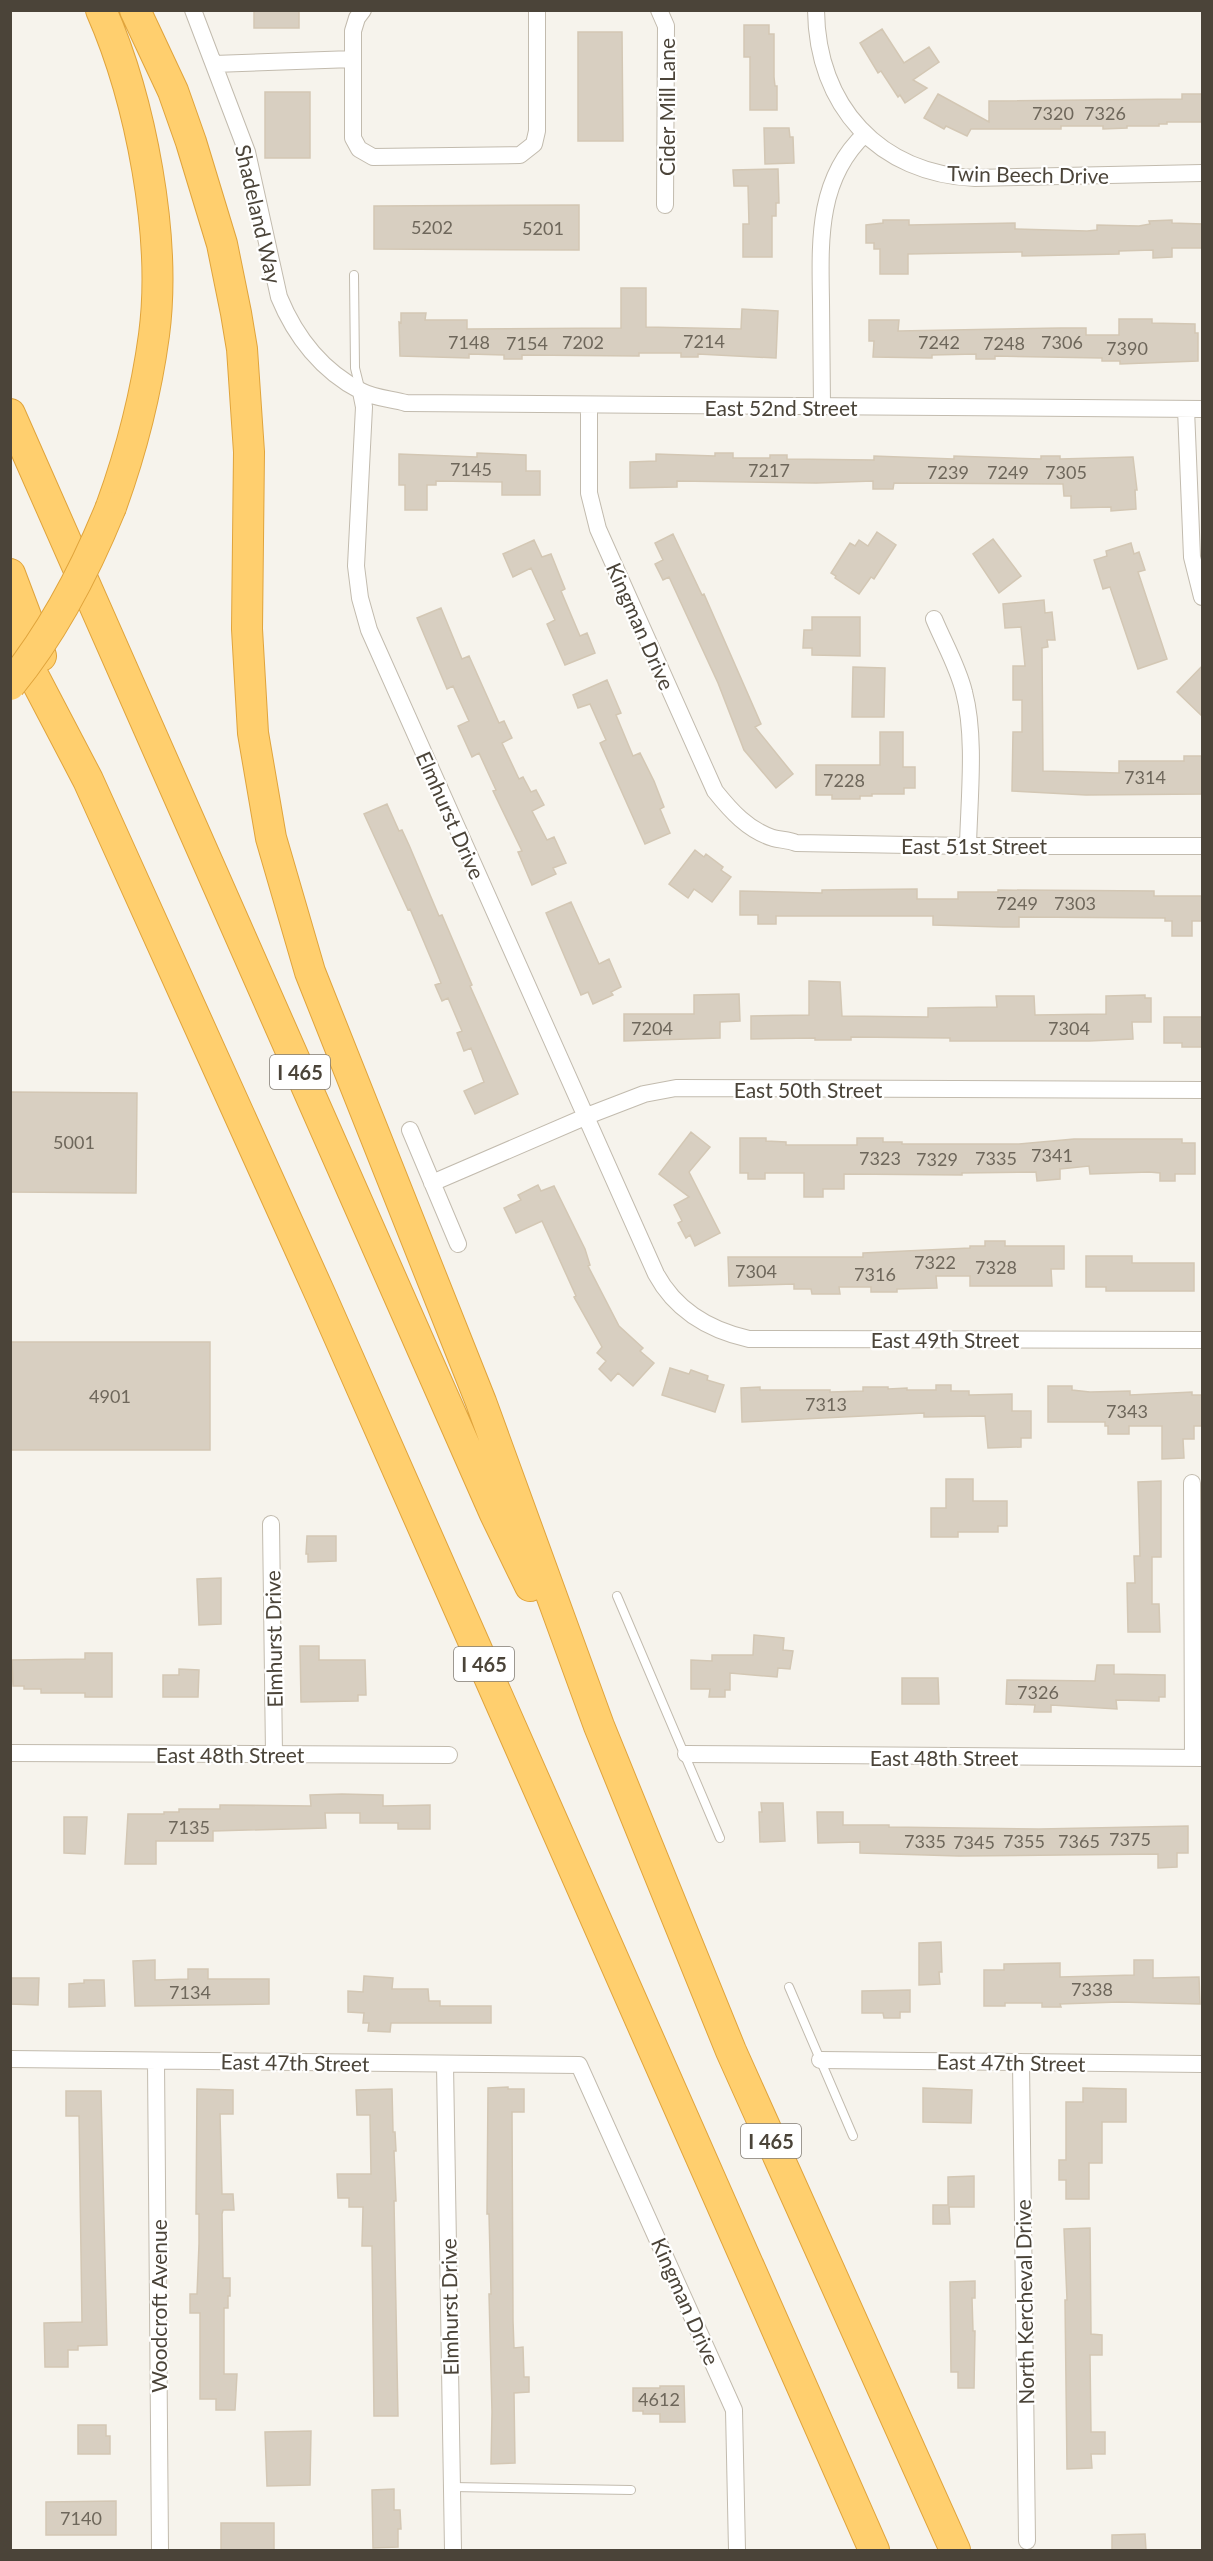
<svg xmlns="http://www.w3.org/2000/svg" width="1213" height="2561" viewBox="0 0 1213 2561" font-family="Lato,sans-serif">
	<style>
		.building { fill: #d8cfc1; stroke: #d3c7b4; stroke-width: 1.5 }
		.lines { fill: none; stroke-linecap: round; stroke-linejoin: round }
		.lane-casing { stroke: #c2bbae; stroke-width: 10 }
		.street-casing { stroke: #c2bbae; stroke-width: 18 }
		.highway-casing { stroke: #e0a43c; stroke-width: 32 }
		.lane { stroke: #fff; stroke-width: 8 }
		.street { stroke: #fff; stroke-width: 16 }
		.highway { stroke: #ffcf6e; stroke-width: 30 }
		.highway-bridge-casing { stroke: #e0a43c; stroke-width: 32; stroke-linecap: butt }
		.highway-bridge { stroke: #ffcf6e; stroke-width: 30 }
		.labels { text-anchor: middle; dominant-baseline: central; stroke-width: 4.5; stroke-linejoin: round; paint-order: stroke }
		.number-label { font-size: 18px; fill: #6e675b }
		.shield { fill: #fff; stroke: #817c74; stroke-width: 1.5 }
		.shield-label { font-size: 20px; font-weight: bold; fill: #4b4439 }
		.street-label { font-size: 21px; fill: #4b4439; stroke: #fff }
	</style>
	<rect width="100%" height="100%" fill="#f6f3ec"/>
	<!-- building -->
	<path class="building" d="M254 10H299V28H254Z
		M744 25H769V34H774V77L775 86H777V110H750V57H744Z
		M882 29 904 63 929 47 939 62 913 80 927 88 905 103 900 95 898 97 881 71 878 73 860 43Z
		M578 32H622L623 141H578Z
		M265 92H310V158H265Z
		M938 94 989 122V101L1182 99V94H1203V122H1167V124H1159V126H1127V128L1103 129V126H1061V129H971L967 136 946 126 944 129 924 118Z
		M764 128H789L790 137H793L794 163 765 164Z
		M778 169 779 203H776V216H772V257H743V224H749L748 186H734L733 170Z
		M579 205V250L374 249V206Z
		M883 220H909V225L1015 223V229L1087 231 1097 230V225L1139 226 1150 224 1149 221 1172 220V223L1203 224V248H1172V257L1153 258V250L1119 251V254L1022 256V252L908 254V274H880V249H874V243H866V225L883 223Z
		M621 288H646V327L741 329 742 309 778 311 776 358 698 354V357H681V353H639V356L522 355V359H504V355L469 354V358L400 356 399 322 401 323V313H426L425 320H467V329L621 328Z
		M1119 319H1152V323L1195 324V333H1198V361L1120 364V361H1102V358L995 356V359H976V354L932 355V358L873 357 874 341H869V320H899L898 331 1061 328H1086V335H1119Z
		M477 453 526 455V471H540V495H502V482L436 481V485H427V510H405V485H399V454L477 457Z
		M715 453H733V458H770V455H787V459L874 460V456L954 459V456L1041 459V456H1060V459L1133 457 1137 490H1135L1136 509 1111 511V507L1071 508V496H1064L1063 484 894 483 893 489H873V481L816 483 677 481V487L630 488V462L656 461V454L715 456Z
		M877 532 896 545 874 579 871 577 859 594 835 578 836 576 831 573 850 543 855 546 859 540 868 546Z
		M673 534 702 595 704 594 761 724 755 727 793 774 776 788 744 750 718 683 669 577 663 580 655 564 663 560 655 543Z
		M993 539 1021 576 999 593 973 554Z
		M534 540 542 557 551 554 565 589 561 591 580 636 587 633 595 653 565 665 547 624 555 620 531 568 513 577 503 554Z
		M1131 543 1134 554 1139 552 1145 570 1138 572 1167 659 1138 669 1110 587 1103 589 1094 560 1107 556 1106 551Z
		M1044 600 1045 613 1052 612 1055 640H1047L1048 647 1042 648 1043 771 1119 773V761H1184V756H1203V794L1086 795 1012 791 1013 732H1022V700H1013V666H1025L1021 627 1005 628 1003 604Z
		M441 608 462 659 469 656 499 723 504 721 512 738 502 743 519 779 523 777 531 792 536 790 544 805 532 811 547 840 554 837 566 863 553 868 556 874 532 885 518 852 522 851 493 791 496 790 479 753 472 757 458 726 469 721 453 686 447 689 417 618Z
		M812 617H860V656L812 655V648H803L804 630H812Z
		M1203 665V717L1177 692Z
		M853 667 885 668 884 717H852Z
		M607 680 621 713 616 715 633 756 640 753 654 781 664 807 660 809 670 833 645 844 600 743 606 740 590 704 578 708 573 695Z
		M880 732H903V767H915V788H904V794H872V796H860V799H832V795H816V765H880Z
		M387 804 399 831 402 830 409 845 439 916 442 915 472 985 470 986 518 1094 475 1114 464 1091 484 1082 471 1048 464 1051 457 1033 462 1031 448 998 442 1001 435 985 441 983 435 968 410 909 408 910 364 814Z
		M695 850 704 857 706 854 723 867 721 870 731 877 712 902 694 889 688 898 669 884Z
		M917 889V899H958V892H998V890L1154 891V896H1203V921H1192V936H1172V921H1165V918L1019 917V927H1003L933 925V916H776V924H758V915H740V891L822 893V890Z
		M571 902 599 964 609 959 621 987 611 992 613 995 593 1004 588 992 581 995 546 913Z
		M809 981 840 982 842 1016 928 1017V1008L997 1007 996 996H1034L1035 1015 1106 1014V996L1145 995V998H1151V1022H1132L1133 1039 1089 1041H950V1038L851 1037V1040H815V1038L751 1039V1016L809 1015Z
		M739 994 740 1021 720 1022V1038L624 1041V1014H694V995Z
		M1164 1017H1203V1047H1182V1043H1164Z
		M10 1092 137 1093 136 1193 10 1192Z
		M691 1132 710 1147 689 1172 720 1233 695 1246 690 1235 686 1238 678 1223 682 1221 674 1205 689 1197 659 1174Z
		M740 1138H766V1141L786 1142V1145H857V1138H883V1142H902V1144H1019L1074 1139H1182V1143H1195V1174H1175V1181H1160V1173L1149 1172 1090 1174 1089 1166 1060 1169V1179L1037 1181 1036 1172 962 1173V1175L844 1174V1189H823V1197H804V1173H765V1179H748V1173H740Z
		M538 1185 541 1191 554 1186 585 1249 590 1265 588 1266 619 1326 643 1348 640 1351 654 1363 633 1386 618 1373 611 1381 599 1369 606 1361 597 1353 602 1347 574 1297 576 1296 542 1221 516 1233 504 1208 521 1200 518 1195Z
		M985 1241H1005V1246H1064V1269H1051L1052 1286H970V1276H936L937 1288 897 1289V1292H871V1287H839L840 1294H812L811 1289H794V1284L729 1286 728 1257H863V1253L970 1248V1246H985Z
		M1086 1256H1132V1263H1194V1291H1106V1287H1086Z
		M10 1342H210V1450H10Z
		M670 1368 689 1374 691 1370 708 1376 707 1380 724 1385 715 1412 662 1395Z
		M936 1385H951V1391H969V1395L1012 1394V1411H1031V1438H1021V1447L988 1448 985 1416 924 1417V1413L742 1422 741 1388 760 1387V1390H830V1392L863 1391V1387H888V1389L907 1388V1390H936Z
		M1048 1386H1072V1390L1090 1392 1130 1391V1395L1192 1392V1395H1203V1426H1194V1439H1183L1184 1458 1162 1459V1426H1129V1434H1108V1426H1105V1422H1048Z
		M946 1479H973V1501H1007V1526H998V1532H958V1537H931V1508H946Z
		M1161 1481V1557H1152V1604H1159L1160 1632H1128L1127 1583H1135L1134 1556H1140L1138 1482Z
		M307 1536H336V1561L308 1562V1554H306Z
		M221 1578V1624L199 1625 197 1579Z
		M754 1635 784 1638 783 1650 793 1651 790 1669 778 1668 777 1677 730 1673V1690H725V1697H709L710 1689H691V1660L712 1661V1655H753Z
		M300 1646H319V1660H365L366 1695H358V1701L301 1702Z
		M85 1653H112V1697H85V1693H41V1689H24V1686H13L12 1660 85 1659Z
		M1097 1665H1114V1674L1165 1675V1697H1159V1701L1116 1700 1117 1709 1051 1705V1712H1034L1035 1705 1006 1704 1007 1680 1095 1681Z
		M179 1669 199 1670 198 1697H163V1675H179Z
		M902 1678H938L939 1704H902Z
		M342 1794 383 1795V1806L430 1805V1829H398V1823H360V1813H325L326 1828 213 1831V1841H156V1864H125L128 1814H164V1812H179V1809H220V1805H223L311 1806 310 1795Z
		M761 1803H783L785 1841 760 1842 759 1812H762Z
		M817 1812H843V1825H889V1827L1039 1829 1188 1826V1853H1177V1867L1158 1868V1854L959 1856 860 1853V1842L818 1843Z
		M64 1817H87L85 1854 64 1853Z
		M941 1942 942 1972H939L940 1984 919 1985V1943Z
		M155 1960V1980L188 1979V1969H208V1979H269V2004L135 2006 133 1961Z
		M1134 1960H1153V1978L1199 1977 1200 2004 1119 2002 1060 2004 1061 2007H1042V2003H1005V2006H984V1970H1004V1964L1060 1963V1977L1134 1975Z
		M364 1976 393 1978 392 1989H428L429 2001H440V2006H491V2023H391L390 2032 368 2031 369 2023H363L364 2013 348 2012V1991L363 1992Z
		M10 1978H39L38 2005 10 2004Z
		M84 1980H104L105 2006 69 2007V1984L84 1983Z
		M910 1990V2012H900V2018H884L883 2013H862V1991Z
		M508 2087V2089H524V2112H512L513 2321 514 2348 523 2347 524 2377H529V2392L514 2393 515 2463 491 2464 492 2412 489 2294H491L489 2214H487L488 2088Z
		M923 2088 972 2090 971 2123 923 2122Z
		M1083 2088 1126 2089V2122H1102V2163H1089V2199H1066V2180H1059V2160H1066V2102H1083Z
		M197 2089 233 2090V2114H220L222 2194H233L234 2210H223L222 2214 223 2278H230V2296H228V2308H224V2374H237L235 2410H216V2399H200V2313H190V2294H197L199 2244V2214H196Z
		M392 2089 393 2132H395L396 2151H394L396 2201H394L398 2416H374L372 2246H362L363 2207H349V2198H338L337 2174H371L370 2115H357L356 2090Z
		M66 2091H101L107 2345 78 2346V2350H68V2367H45L44 2323 82 2322 79 2116H66Z
		M974 2176V2207H949L950 2224H933V2205H948V2177Z
		M1090 2228 1091 2334 1102 2335V2355H1090L1091 2432H1105V2454H1091L1092 2468 1067 2469 1065 2300H1067L1064 2229Z
		M975 2281V2298H972L973 2331H975L974 2388H958V2372H951L950 2282Z
		M660 2386H684L685 2422H660V2414H643V2411H633V2388H660Z
		M78 2425H106V2436H110V2454H78Z
		M311 2431 310 2485 267 2486 265 2432Z
		M394 2489V2510H400L401 2529H398V2547L373 2548 372 2490Z
		M116 2501V2535H46V2502Z
		M221 2523H274V2550H221Z
		M1145 2534 1146 2550H1112V2535Z"/>
	<g class="lines">
		<!-- lane casing -->
		<g class="lane-casing">
			<path id="lane" d="M354 275 355 368 360 388
				M617 1596 720 1838
				M789 1987 853 2136
				M452 2487 631 2490"/>
		</g>
		<!-- street casing -->
		<g class="street-casing">
			<path id="street" d="M193 10 247 152 279 297C295 336 322 371 361 391 374 398 392 399 406 403L1202 409
				M363 10 357 18 353 31V138L359 149 373 157 520 155 534 144 537 131V10
				M659 10 666 26 665 205
				M816 10C817 106 879 174 975 178L1202 173
				M214 64 353 59
				M361 392 364 407 356 566 360 598 369 630 656 1274C676 1311 709 1330 749 1339L1202 1340
				M589 406V493L598 529 715 791C731 811 748 830 773 838 781 840 789 840 796 843L968 846H1202
				M822 407C822 372 821 336 821 301 820 241 817 179 865 134
				M1186 409 1192 557 1202 597
				M934 619C944 643 958 667 964 692 976 737 969 799 968 846
				M410 1130 458 1244
				M432 1183 592 1114 644 1094 676 1088 1202 1090
				M1192 1483 1193 1758
				M271 1524 274 1754
				M10 1753 449 1755
				M686 1754 1202 1758
				M10 2059 579 2065 734 2410 737 2550
				M820 2060 1202 2064
				M156 2061 160 2550
				M1021 2062 1027 2541
				M445 2064 453 2550"/>
		</g>
		<!-- highway casing -->
		<g class="highway-casing">
			<path id="highway" d="M101 10C141 101 167 237 154 335 146 394 131 452 111 507
				M135 10 173 91 191 142 222 244 236 313 242 349 249 452 247 629 253 733 271 838 310 972 481 1402 599 1726 731 2051 955 2550
				M10 414 495 1514 530 1586
				M10 574 41 656
				M10 631 88 780 321 1296 874 2550"/>
		</g>
		<!-- lane -->
		<use href="#lane" class="lane"/>
		<!-- street -->
		<use href="#street" class="street"/>
		<!-- highway -->
		<use href="#highway" class="highway"/>
		<!-- highway-bridge casing -->
		<g class="highway-bridge-casing">
			<path id="highway-bridge" d="M10 685C54 631 85 571 111 507"/>
		</g>
		<!-- highway-bridge -->
		<use href="#highway-bridge" class="highway-bridge"/>
	</g>
	<g class="labels">
		<!-- number labels -->
		<g class="number-label">
			<text x="1053" y="113">7320</text>
			<text x="1105" y="113">7326</text>
			<text x="432" y="227">5202</text>
			<text x="543" y="228">5201</text>
			<text x="704" y="341">7214</text>
			<text x="469" y="342">7148</text>
			<text x="583" y="342">7202</text>
			<text x="939" y="342">7242</text>
			<text x="1062" y="342">7306</text>
			<text x="527" y="343">7154</text>
			<text x="1004" y="343">7248</text>
			<text x="1127" y="348">7390</text>
			<text x="471" y="469">7145</text>
			<text x="769" y="470">7217</text>
			<text x="948" y="472">7239</text>
			<text x="1008" y="472">7249</text>
			<text x="1066" y="472">7305</text>
			<text x="1145" y="777">7314</text>
			<text x="844" y="780">7228</text>
			<text x="1017" y="903">7249</text>
			<text x="1075" y="903">7303</text>
			<text x="652" y="1028">7204</text>
			<text x="1069" y="1028">7304</text>
			<text x="74" y="1142">5001</text>
			<text x="1052" y="1155">7341</text>
			<text x="880" y="1158">7323</text>
			<text x="996" y="1158">7335</text>
			<text x="937" y="1159">7329</text>
			<text x="935" y="1262">7322</text>
			<text x="996" y="1267">7328</text>
			<text x="756" y="1271">7304</text>
			<text x="875" y="1274">7316</text>
			<text x="110" y="1396">4901</text>
			<text x="826" y="1404">7313</text>
			<text x="1127" y="1411">7343</text>
			<text x="1038" y="1692">7326</text>
			<text x="189" y="1827">7135</text>
			<text x="1130" y="1839">7375</text>
			<text x="925" y="1841">7335</text>
			<text x="1024" y="1841">7355</text>
			<text x="1079" y="1841">7365</text>
			<text x="974" y="1842">7345</text>
			<text x="1092" y="1989">7338</text>
			<text x="190" y="1992">7134</text>
			<text x="659" y="2399">4612</text>
			<text x="81" y="2518">7140</text>
		</g>
		<!-- shield labels -->
		<g class="shield">
			<rect x="270" y="1055" width="60" height="34" rx="4.5"/>
			<rect x="454" y="1647" width="60" height="34" rx="4.5"/>
			<rect x="741" y="2124" width="60" height="34" rx="4.5"/>
		</g>
		<g class="shield-label">
			<text x="300" y="1072">I 465</text>
			<text x="484" y="1664">I 465</text>
			<text x="771" y="2141">I 465</text>
		</g>
		<!-- street labels -->
		<g class="street-label">
			<text transform="translate(666 107) rotate(-90)">Cider Mill Lane</text>
			<text transform="translate(1028 174) rotate(1)">Twin Beech Drive</text>
			<text transform="translate(259 214) rotate(77)">Shadeland Way</text>
			<text x="781" y="407">East 52nd Street</text>
			<text transform="translate(641 626) rotate(66)">Kingman Drive</text>
			<text transform="translate(451 815) rotate(66)">Elmhurst Drive</text>
			<text x="974" y="845">East 51st Street</text>
			<text x="808" y="1089">East 50th Street</text>
			<text x="945" y="1339">East 49th Street</text>
			<text transform="translate(273 1639) rotate(-91)">Elmhurst Drive</text>
			<text x="230" y="1754">East 48th Street</text>
			<text x="944" y="1757">East 48th Street</text>
			<text transform="translate(295 2062) rotate(1)">East 47th Street</text>
			<text transform="translate(1011 2062) rotate(1)">East 47th Street</text>
			<text transform="translate(686 2301) rotate(66)">Kingman Drive</text>
			<text transform="translate(1024 2302) rotate(-91)">North Kercheval Drive</text>
			<text transform="translate(158 2306) rotate(-90)">Woodcroft Avenue</text>
			<text transform="translate(449 2307) rotate(-91)">Elmhurst Drive</text>
		</g>
	</g>
	<!-- border -->
	<rect width="1213" height="2561" fill="none" stroke="#4b4439" stroke-width="24"/>
</svg>
